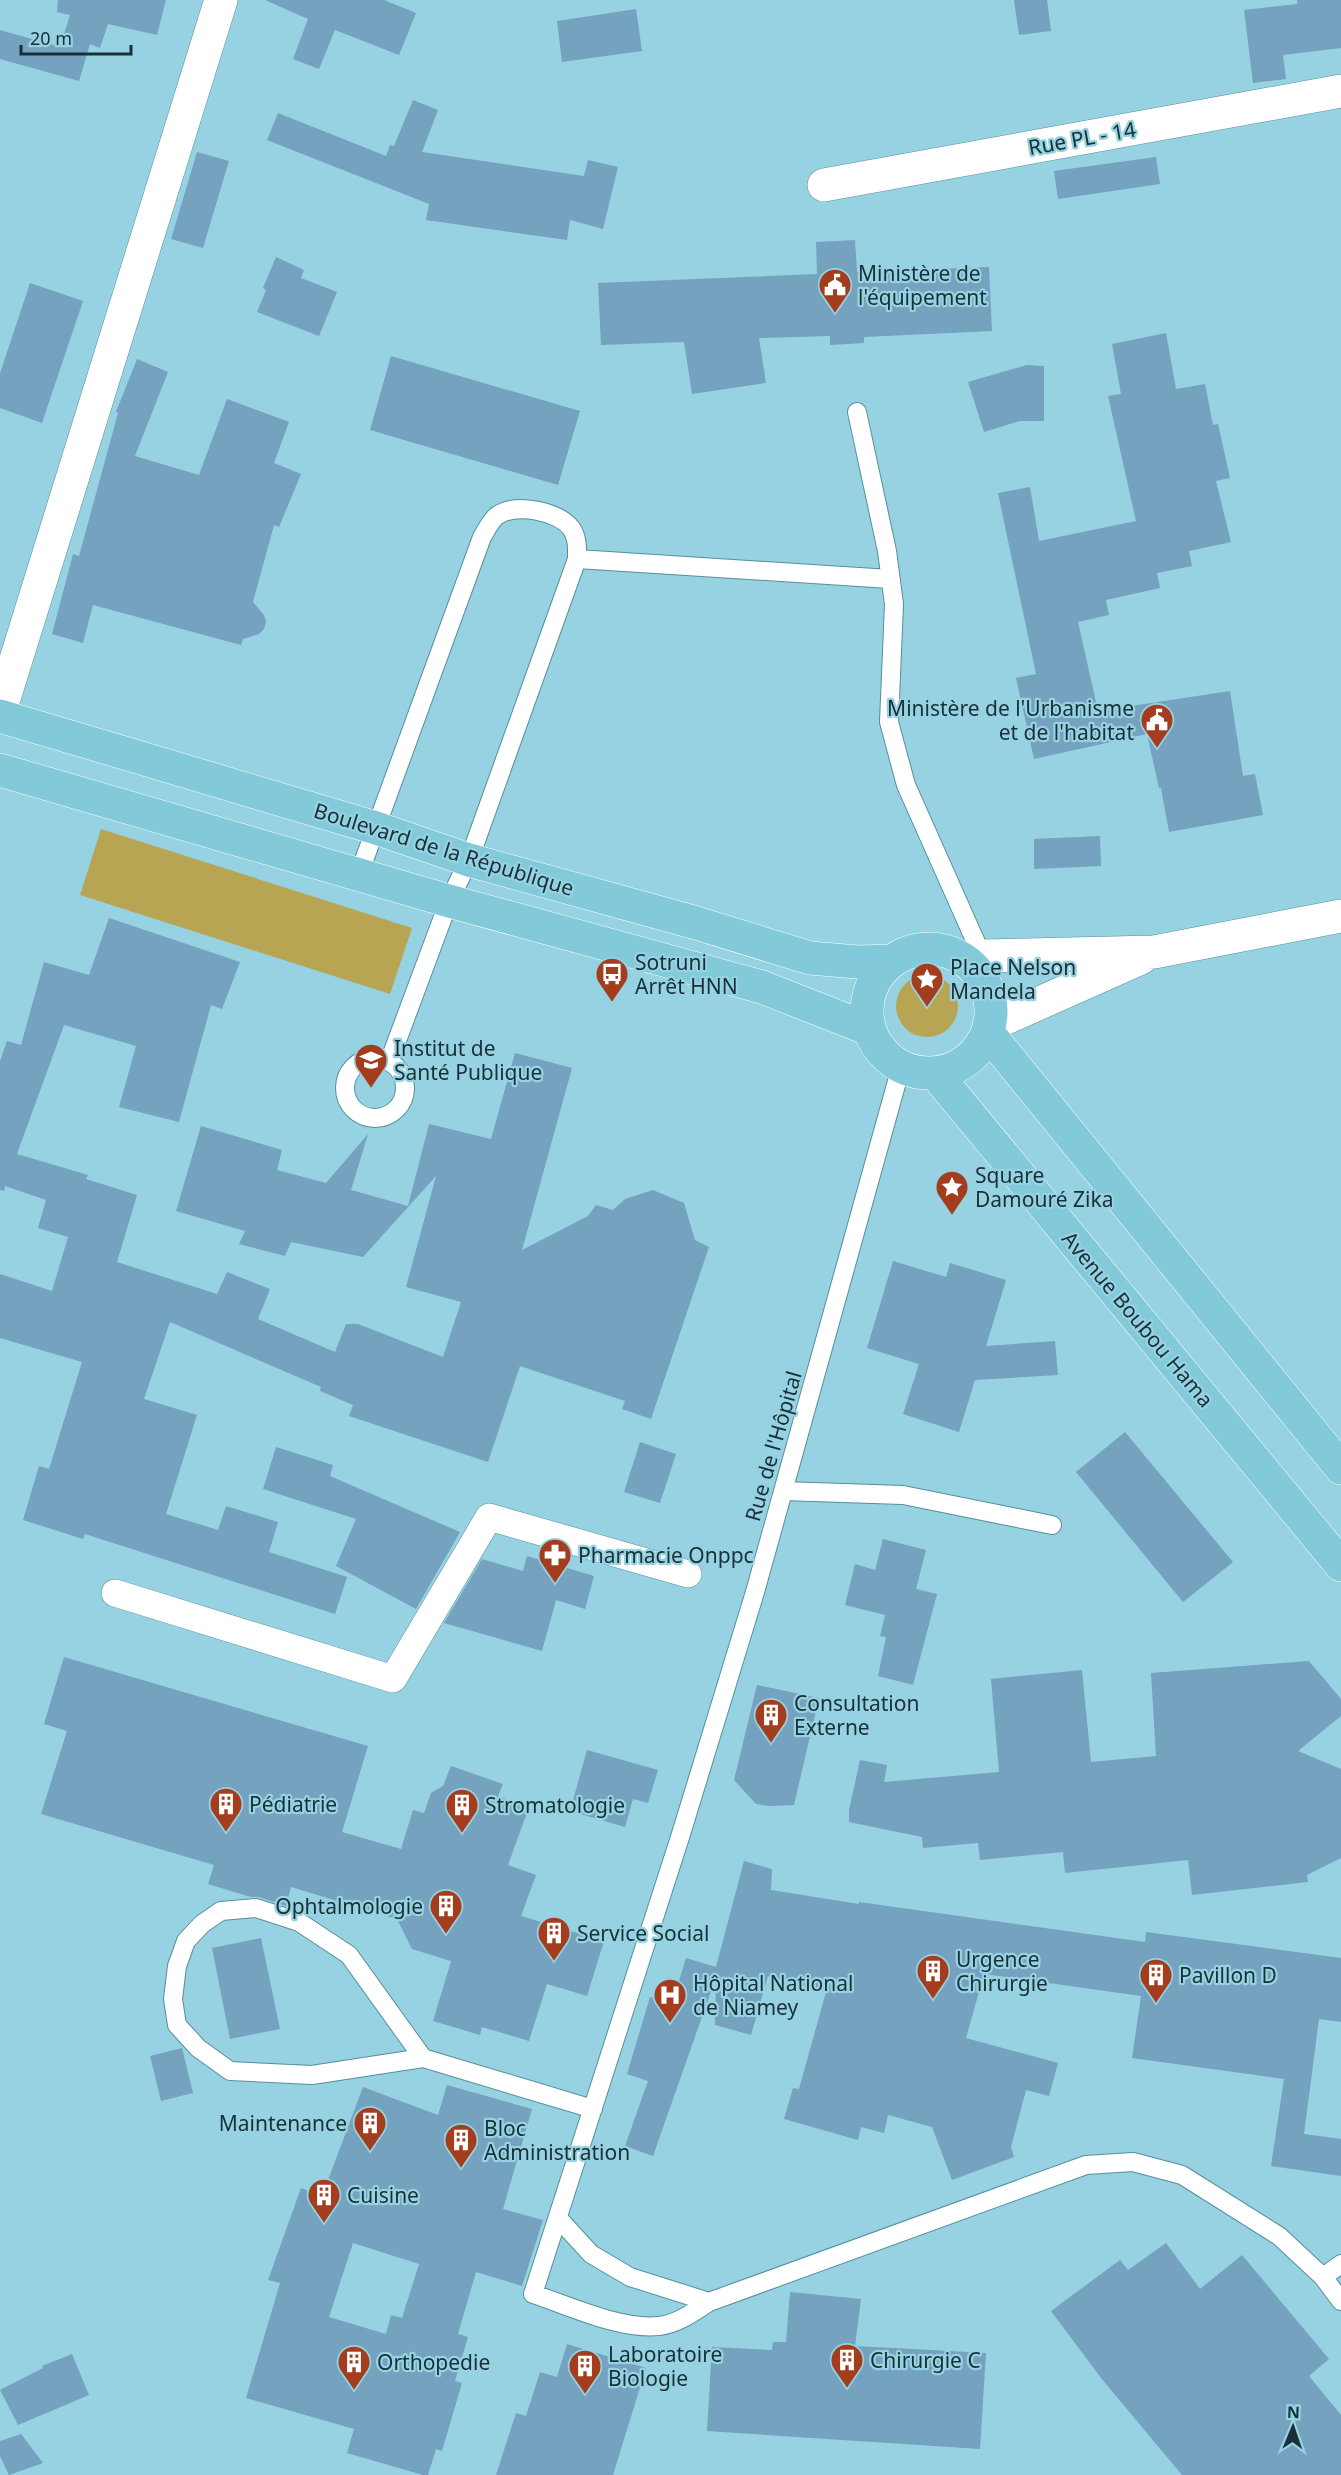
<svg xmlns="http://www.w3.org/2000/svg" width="1341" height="2475" viewBox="0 0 1341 2475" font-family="'Noto Sans',sans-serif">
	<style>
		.green { fill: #b7a553 }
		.building { fill: #74a2bf; fill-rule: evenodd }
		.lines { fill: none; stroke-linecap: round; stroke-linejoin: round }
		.service-casing { stroke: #558f9f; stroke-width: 20 }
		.pedestrian-casing { stroke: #558f9f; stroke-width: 28 }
		.minor-casing { stroke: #558f9f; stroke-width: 34 }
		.tertiary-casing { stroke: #558f9f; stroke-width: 34 }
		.primary-casing { stroke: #fff; stroke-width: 34 }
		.service { stroke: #fff; stroke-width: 18 }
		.pedestrian { stroke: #fff; stroke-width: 27 }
		.minor { stroke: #fff; stroke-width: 33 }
		.tertiary { stroke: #fff; stroke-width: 33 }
		.primary { stroke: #82c9d9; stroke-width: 33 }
		.labels { text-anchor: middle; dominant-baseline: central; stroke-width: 4.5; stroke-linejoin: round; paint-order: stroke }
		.street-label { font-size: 21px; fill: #183037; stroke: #96d2e2 }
		.poi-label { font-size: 21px; fill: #183037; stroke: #96d2e2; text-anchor: start }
	</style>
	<rect width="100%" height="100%" fill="#96d2e2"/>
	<!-- green -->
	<path class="green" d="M101 829 412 928 390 994 80 895Z
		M896 1006a31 31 0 1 1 62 0a31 31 0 1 1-62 0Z"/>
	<!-- building -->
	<path class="building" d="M58 0H166L157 35 108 24 100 48 90 44 79 81 0 59V30L60 47 70 15 57 12Z
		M265 0H384L416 13 399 55 335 30 319 69 293 59 308 19Z
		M1014 0H1047L1051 31 1019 35Z
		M1297 0H1341V48L1283 55 1286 79 1253 83 1244 10 1297 4Z
		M636 9 642 51 562 62 557 21Z
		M413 100 438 110 422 152 584 176 588 160 618 167 603 229 570 220 567 240 426 220 429 204 267 140 278 113 386 156 390 145 394 146Z
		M197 152 229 161 203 248 171 239Z
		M1156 157 1160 184 1058 199 1054 171Z
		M855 240 857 272 989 267 992 331 864 337V343L830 345V336L759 338 766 383 692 394 684 342 601 345 598 283 817 274 816 242Z
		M276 257 304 270 301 278 337 292 319 336 257 312 266 290 263 288Z
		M30 283 83 301 42 423 0 408V373Z
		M1166 333 1176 389 1205 384 1213 425 1218 424 1230 478 1216 481 1231 542 1189 551 1192 566 1157 573 1160 588 1106 600 1109 615 1078 622 1098 711 1230 691 1243 776 1255 774 1263 815 1169 832 1161 788H1159L1147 734 1034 759 1016 678 1036 674 998 493 1030 487 1039 541 1136 521 1108 396 1121 394 1112 344Z
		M391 356 580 411 558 485 370 430Z
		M137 359 168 372 135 456 199 475 227 399 289 422 274 463 301 474 279 527 274 525 253 602 264 615 266 622 264 629 259 634 243 639 241 645 93 605 83 643 52 634 73 554 79 556 118 413 116 412Z
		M1027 365 1044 366V421H1020L984 432 968 382Z
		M1100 836 1101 866 1034 869V839Z
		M109 918 240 962 222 1009 211 1005 179 1122 119 1107 136 1046 64 1025 17 1154 88 1175 86 1179 137 1195 117 1262 217 1294 227 1272 270 1289 258 1319 335 1352 346 1324H358L443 1357 461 1302 406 1287 436 1176 363 1257 291 1242 285 1256 239 1244 245 1231 176 1211 201 1126 282 1150 277 1170 326 1183 368 1134 351 1190 408 1206 429 1124 491 1139 515 1053 572 1068 522 1250 588 1216 596 1205 613 1210 625 1199 653 1190 684 1203 695 1240 709 1247 651 1419 622 1409 625 1401 520 1366 488 1462 349 1416 353 1405 320 1391 321 1387 170 1322 144 1399 197 1415 166 1514 218 1530 226 1506 278 1522 269 1552 347 1577 335 1614 85 1534 83 1539 23 1520 39 1466 49 1469 82 1362 0 1338V1274L52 1291 68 1237 38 1228 46 1200 5 1186 4 1191 0 1190V1061L7 1041 21 1045 44 962 89 975Z
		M893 1261 946 1277 950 1263 1006 1280 986 1346 1055 1341 1058 1375 975 1380 959 1432 903 1414 919 1364 867 1348Z
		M1125 1432 1233 1562 1183 1602 1076 1472Z
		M640 1442 676 1454 660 1503 624 1492Z
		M276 1447 333 1465 330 1476 460 1532 416 1609 336 1566 356 1519 263 1489Z
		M883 1539 926 1550 916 1589 937 1594 913 1685 878 1676 886 1637 880 1636 885 1615 845 1605 855 1564 875 1570Z
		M527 1556 594 1576 585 1609 556 1600 542 1651 444 1623 482 1559 523 1571Z
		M64 1657 368 1746 342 1832 401 1849 413 1810 424 1813 431 1793 443 1786 451 1766 503 1784 498 1796 529 1807 508 1865 536 1875 521 1916 604 1941 587 1996 547 1984 529 2041 482 2027 480 2035 433 2021 451 1961 412 1949 397 1919 291 1887 286 1906 259 1897H251L208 1884 214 1865 41 1814 67 1731 44 1724Z
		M1309 1661 1341 1699V1716L1298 1751 1341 1769V1858L1307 1875 1308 1882 1192 1895 1188 1860 1065 1873 1063 1852 980 1860 978 1843 923 1848 922 1837 849 1822V1810L860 1760 887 1765 884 1782 999 1772 991 1679 1082 1670 1091 1762 1156 1756 1151 1673Z
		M757 1685 819 1698 794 1805 769 1806 756 1804 734 1780Z
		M587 1750 658 1770 648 1803 633 1799 625 1827 570 1811Z
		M744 1861 772 1869 771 1890 859 1904V1902L1145 1942 1146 1932 1341 1958V2022L1319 2019 1304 2134 1341 2139V2176L1271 2166 1284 2079 1132 2058 1141 1996 984 1974 966 2038 1058 2063 1049 2096 1026 2090 1011 2147 1014 2157 952 2180 932 2127 888 2115 884 2133 861 2127 858 2140 784 2119 793 2088 799 2089 826 1992 768 1976 751 2035 715 2025 716 1977 653 2156 625 2146 648 2081 627 2074 650 1997 672 2004 686 1958 716 1967Z
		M261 1938 280 2029 230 2039 212 1948Z
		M182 2048 193 2093 161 2101 150 2056Z
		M447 2085 532 2109 503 2209 543 2220 522 2286 476 2272 458 2334 468 2337 455 2381 462 2383 442 2451 436 2449 428 2475H423L347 2453 354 2429 246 2398 280 2283 268 2280 301 2188 322 2196 363 2087 438 2115ZM353 2243 419 2264 402 2318 391 2315 386 2334 329 2317Z
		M1166 2243 1200 2289 1242 2255 1329 2359 1309 2376 1341 2415V2475H1182L1101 2378 1051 2311 1120 2260 1128 2270Z
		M790 2292 861 2299 855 2346 986 2353 980 2449 707 2431 712 2347 772 2350 773 2342H786Z
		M567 2344 646 2368 613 2475H496L516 2413 526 2416 540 2372 557 2377Z
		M72 2354 89 2395 18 2425 0 2390 43 2368 42 2366Z
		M21 2434 43 2463 9 2475 0 2456V2441Z"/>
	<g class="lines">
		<!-- service casing -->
		<g class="service-casing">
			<path id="service" d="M857 412 887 551 894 604 889 722 906 785 982 956
				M577 559 890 579
				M359 874 482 537C486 531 491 519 498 515 516 503 558 511 571 528 578 538 577 548 577 559L469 860 449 901 389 1062
				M345 1088a30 30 0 1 1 60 0a30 30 0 1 1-60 0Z
				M901 1067 755 1592 681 1834 533 2294C570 2306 620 2330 659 2326 677 2324 694 2312 709 2302L1086 2165 1133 2162 1182 2175 1279 2236 1323 2277 1341 2301
				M783 1491 903 1495 1052 1525
				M423 2058 349 1955 299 1922 256 1908 221 1911 202 1924 186 1941 177 1966 173 1999 177 2025 198 2048 230 2071 312 2075 423 2058 593 2109
				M558 2218 591 2254 630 2277 709 2302
				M1323 2277 1341 2264"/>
		</g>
		<!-- pedestrian casing -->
		<g class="pedestrian-casing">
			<path id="pedestrian" d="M115 1593 393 1679 489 1517 688 1574"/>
		</g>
		<!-- minor casing -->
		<g class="minor-casing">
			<path id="minor" d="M824 185 1341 91
				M0 711 221 0"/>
		</g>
		<!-- tertiary casing -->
		<g class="tertiary-casing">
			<path id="tertiary" d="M964 959 982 956 1154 952 1341 916
				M990 1025 1141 958"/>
		</g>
		<!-- primary casing -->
		<g class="primary-casing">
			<path id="primary" d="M0 716 376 828 469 860 693 922 810 958 857 962 891 961
				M0 770 449 901 762 987 869 1029
				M867 1011a62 62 0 1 1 124 0a62 62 0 1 1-124 0Z
				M988 1033 1341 1468
				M935 1073 1341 1565"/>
		</g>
		<!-- service -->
		<use href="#service" class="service"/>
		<!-- pedestrian -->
		<use href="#pedestrian" class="pedestrian"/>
		<!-- minor -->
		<use href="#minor" class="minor"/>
		<!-- tertiary -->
		<use href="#tertiary" class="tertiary"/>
		<!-- primary -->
		<use href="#primary" class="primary"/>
	</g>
	<!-- icons -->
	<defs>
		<g id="civic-pin" transform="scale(1.725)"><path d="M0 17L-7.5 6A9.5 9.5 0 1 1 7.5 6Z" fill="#a43d1d" stroke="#96d2e2"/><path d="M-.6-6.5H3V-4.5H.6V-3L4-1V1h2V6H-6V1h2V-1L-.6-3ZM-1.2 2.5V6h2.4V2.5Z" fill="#fff"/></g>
		<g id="bus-pin" transform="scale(1.725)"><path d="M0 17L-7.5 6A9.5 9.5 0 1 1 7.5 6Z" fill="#a43d1d" stroke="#96d2e2"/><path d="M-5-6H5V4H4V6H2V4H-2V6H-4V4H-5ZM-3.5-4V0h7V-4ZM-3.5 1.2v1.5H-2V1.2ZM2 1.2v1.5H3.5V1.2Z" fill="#fff"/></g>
		<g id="sight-pin" transform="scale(1.725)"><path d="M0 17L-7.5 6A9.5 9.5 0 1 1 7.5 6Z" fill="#a43d1d" stroke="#96d2e2"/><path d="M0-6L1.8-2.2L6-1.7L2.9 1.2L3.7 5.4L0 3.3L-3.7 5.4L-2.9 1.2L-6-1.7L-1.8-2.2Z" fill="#fff"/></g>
		<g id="university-pin" transform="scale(1.725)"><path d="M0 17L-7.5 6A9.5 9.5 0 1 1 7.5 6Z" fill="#a43d1d" stroke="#96d2e2"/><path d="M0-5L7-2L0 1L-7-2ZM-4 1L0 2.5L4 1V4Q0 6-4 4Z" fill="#fff"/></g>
		<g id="pharmacy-pin" transform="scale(1.725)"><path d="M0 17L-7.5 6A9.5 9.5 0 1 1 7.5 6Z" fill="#a43d1d" stroke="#96d2e2"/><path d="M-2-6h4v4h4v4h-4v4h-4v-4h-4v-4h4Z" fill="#fff"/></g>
		<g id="building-pin" transform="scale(1.725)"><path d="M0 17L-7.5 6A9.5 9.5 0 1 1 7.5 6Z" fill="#a43d1d" stroke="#96d2e2"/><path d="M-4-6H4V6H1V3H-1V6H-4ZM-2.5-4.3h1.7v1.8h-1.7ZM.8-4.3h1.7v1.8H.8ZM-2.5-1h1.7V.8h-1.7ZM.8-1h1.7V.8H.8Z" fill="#fff"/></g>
		<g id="hospital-pin" transform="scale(1.725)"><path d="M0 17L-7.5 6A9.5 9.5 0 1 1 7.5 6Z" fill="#a43d1d" stroke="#96d2e2"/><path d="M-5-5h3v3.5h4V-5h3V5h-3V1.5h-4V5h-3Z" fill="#fff"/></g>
	</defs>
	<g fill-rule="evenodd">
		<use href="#civic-pin" x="835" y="285"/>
		<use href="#civic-pin" x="1157" y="720"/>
		<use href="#bus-pin" x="612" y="974"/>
		<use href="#sight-pin" x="927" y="979"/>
		<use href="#university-pin" x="371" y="1060"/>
		<use href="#sight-pin" x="952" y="1187"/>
		<use href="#pharmacy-pin" x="555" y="1555"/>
		<use href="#building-pin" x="771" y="1715"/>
		<use href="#building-pin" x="226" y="1804"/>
		<use href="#building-pin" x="462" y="1805"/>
		<use href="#building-pin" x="446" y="1906"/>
		<use href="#building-pin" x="554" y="1933"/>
		<use href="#building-pin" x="933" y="1971"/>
		<use href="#building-pin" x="1156" y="1975"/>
		<use href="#hospital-pin" x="670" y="1995"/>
		<use href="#building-pin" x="370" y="2123"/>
		<use href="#building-pin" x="461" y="2140"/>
		<use href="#building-pin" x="324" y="2195"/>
		<use href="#building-pin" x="847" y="2360"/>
		<use href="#building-pin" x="354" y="2362"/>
		<use href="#building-pin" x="585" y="2366"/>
	</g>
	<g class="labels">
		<!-- street labels -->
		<g class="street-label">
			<text transform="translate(1082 138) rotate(-10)">Rue PL - 14</text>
			<text transform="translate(444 849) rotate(17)">Boulevard de la République</text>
			<text transform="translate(1138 1319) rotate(50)">Avenue Boubou Hama</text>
			<text transform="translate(773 1446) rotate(-74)">Rue de l'Hôpital</text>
		</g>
		<!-- poi labels -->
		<g class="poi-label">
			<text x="858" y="273">Ministère de<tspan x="858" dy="24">l'équipement</tspan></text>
			<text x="1134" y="708" text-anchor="end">Ministère de l'Urbanisme<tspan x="1134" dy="24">et de l'habitat</tspan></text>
			<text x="635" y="962">Sotruni<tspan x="635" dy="24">Arrêt HNN</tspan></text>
			<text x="950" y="967">Place Nelson<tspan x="950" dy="24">Mandela</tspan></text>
			<text x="394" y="1048">Institut de<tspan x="394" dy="24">Santé Publique</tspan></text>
			<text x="975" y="1175">Square<tspan x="975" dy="24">Damouré Zika</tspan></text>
			<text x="578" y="1555">Pharmacie Onppc</text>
			<text x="794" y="1703">Consultation<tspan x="794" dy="24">Externe</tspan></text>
			<text x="249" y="1804">Pédiatrie</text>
			<text x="485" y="1805">Stromatologie</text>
			<text x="423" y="1906" text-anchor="end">Ophtalmologie</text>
			<text x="577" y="1933">Service Social</text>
			<text x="956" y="1959">Urgence<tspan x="956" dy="24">Chirurgie</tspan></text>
			<text x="1179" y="1975">Pavillon D</text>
			<text x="693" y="1983">Hôpital National<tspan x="693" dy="24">de Niamey</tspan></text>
			<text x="347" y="2123" text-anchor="end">Maintenance</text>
			<text x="484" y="2128">Bloc<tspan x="484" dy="24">Administration</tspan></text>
			<text x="347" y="2195">Cuisine</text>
			<text x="608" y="2354">Laboratoire<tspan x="608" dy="24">Biologie</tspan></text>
			<text x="870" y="2360">Chirurgie C</text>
			<text x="377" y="2362">Orthopedie</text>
		</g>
	</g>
	<!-- north arrow -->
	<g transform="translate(1293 2427) rotate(2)" stroke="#96d2e2" stroke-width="4.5" paint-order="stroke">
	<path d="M0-4.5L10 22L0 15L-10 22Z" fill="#183037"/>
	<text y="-9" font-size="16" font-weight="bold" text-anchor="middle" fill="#183037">N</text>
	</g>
	<!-- scale -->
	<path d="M21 45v9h110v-9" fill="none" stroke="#183037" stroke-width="3"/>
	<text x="30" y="45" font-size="18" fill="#183037" stroke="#96d2e2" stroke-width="4.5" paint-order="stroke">20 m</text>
</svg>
